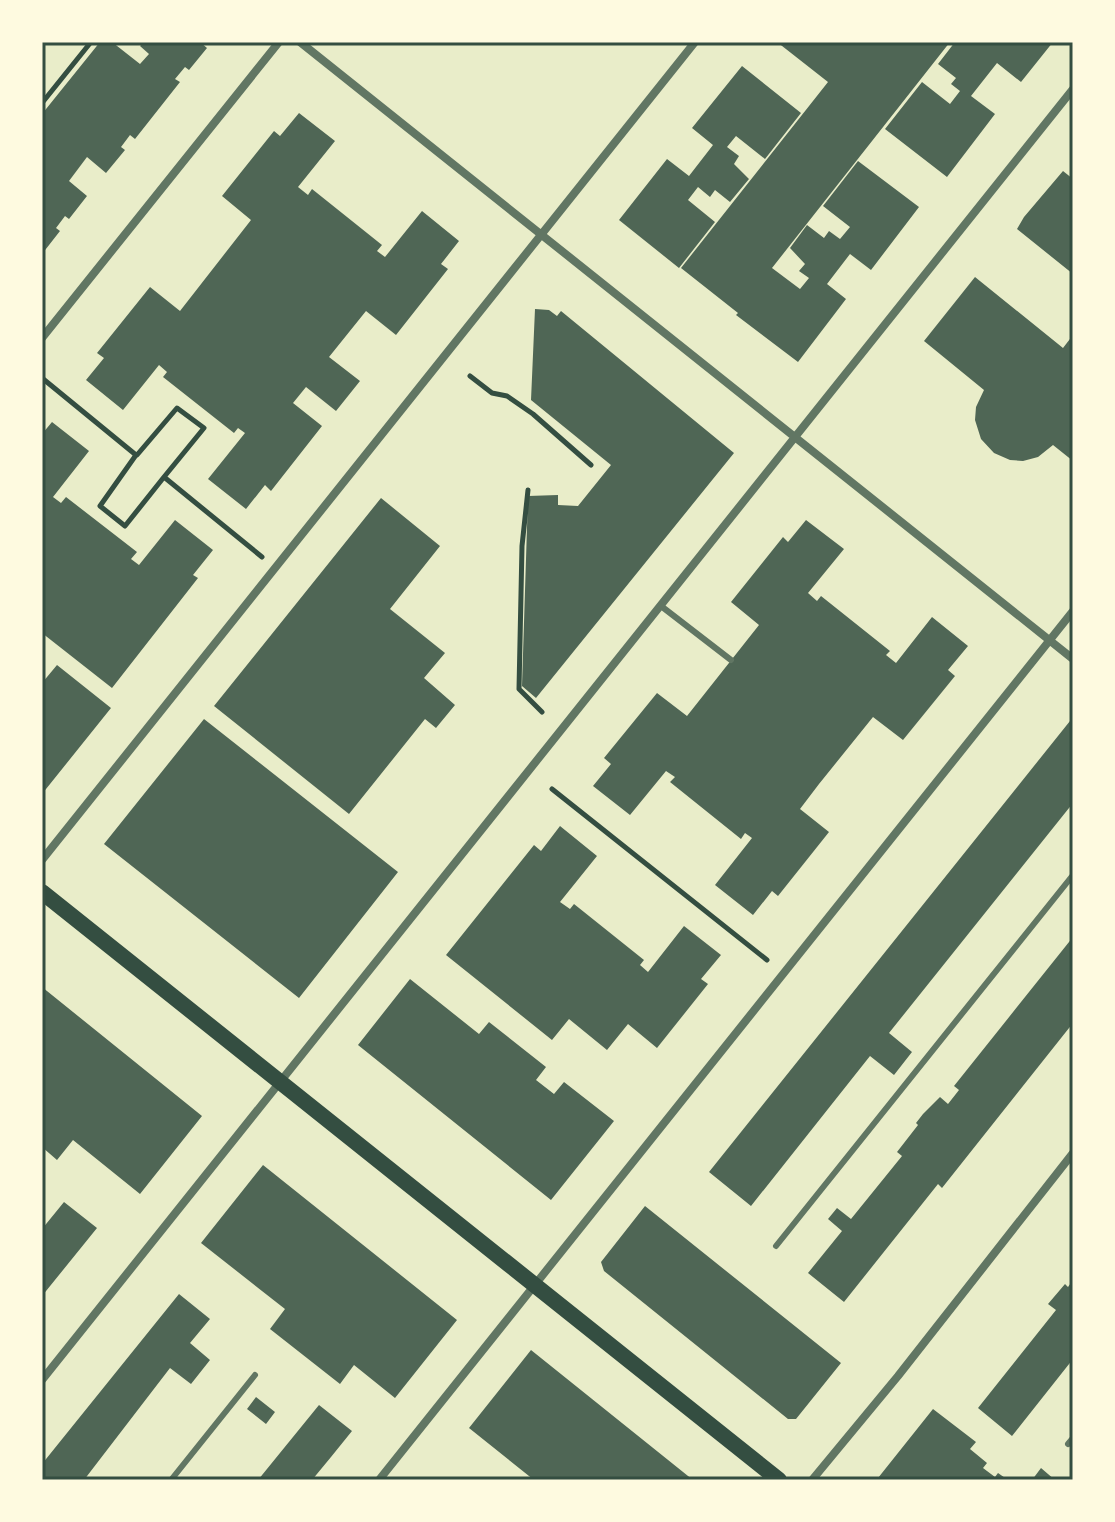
<svg xmlns="http://www.w3.org/2000/svg" width="1115" height="1522" viewBox="0 0 1115 1522" font-family="Overpass,sans-serif">
	<style>
		.building { fill: #4f6655 }
		.lines { fill: none; stroke-linecap: round; stroke-linejoin: round }
		.path { stroke: #344e41; stroke-width: 5 }
		.service { stroke: #617663; stroke-width: 6 }
		.minor { stroke: #617663; stroke-width: 8 }
		.secondary { stroke: #344e41; stroke-width: 16 }
		.neatline { fill: none; stroke: #344e41; stroke-width: 3 }
	</style>
	<rect width="100%" height="100%" fill="#e9edc9"/>
	<!-- building -->
	<path class="building" d="M100 42H112L140 64 149 54 140 46 144 42H200L207 48 189 70 185 67 175 79 180 82 135 139 130 135 121 147 125 150 106 173 87 157 69 181 87 196 69 219 65 216 56 228 60 231 42 254V114Z
		M777 42H950L772 268 800 289 809 278 799 271 805 264 790 248 807 225 824 238 829 231 840 239 850 227 823 206 858 161 919 207 871 270 850 254 827 284 846 299 798 362 736 315 738 313 681 268 828 82Z
		M955 42H1053L1021 82 997 63 971 96 995 114 947 177 885 129 922 82 950 104 960 91 951 84 956 78 938 64Z
		M742 66 801 113 765 159 736 136 727 147 739 156 734 164 749 179 730 202 715 190 710 197 698 187 688 200 715 222 679 268 619 220 667 159 689 176 713 145 692 128Z
		M299 113 335 141 298 187 308 195 312 189 382 245 377 251 385 257 422 211 459 241 441 264 448 269 396 335 366 311 329 357 360 381 336 411 306 387 293 403 322 426 271 491 265 485 246 509 208 479 245 433 238 428 234 433 163 377 167 372 159 365 123 410 86 380 104 358 97 353 150 287 180 311 251 220 222 196 274 131 280 136Z
		M1063 171 1073 179V274L1017 229 1024 217Z
		M975 277 1063 348 1073 335V461L1053 445 1038 457 1023 461 1010 460 994 453 981 439 975 420 976 407 984 390 924 341Z
		M535 309 549 310 557 316 561 311 734 453 536 698 522 686 528 496 558 495V505L578 506 611 465 531 400Z
		M52 422 89 451 53 497 61 503 66 497 137 552 131 559 139 565 175 520 213 550 193 575 198 578 112 688 42 633V434Z
		M381 498 440 546 390 609 445 653 424 678 455 705 436 728 425 719 349 814 214 706Z
		M806 520 844 549 808 593 817 601 821 596 890 651 886 655 896 663 932 617 968 646 948 670 955 676 903 740 873 717 819 784 800 809 829 832 778 896 772 891 753 915 715 885 752 838 745 833 741 839 670 782 675 777 666 771 630 815 593 786 611 764 604 758 657 693 687 716 706 692 759 625 731 602 783 537 788 542Z
		M57 665 111 708 42 794V683Z
		M204 719 398 872 299 998 104 844Z
		M1070 721 1073 723V803L889 1033 912 1052 894 1075 870 1056 751 1206 709 1172Z
		M560 826 597 856 560 902 570 909 574 904 644 960 640 965 648 972 684 926 721 955 701 979 708 984 657 1048 628 1024 607 1050 569 1019 552 1040 446 955 534 845 541 851Z
		M1073 937V1023L942 1188 938 1184 844 1302 808 1273 842 1231 828 1219 837 1208 851 1219 902 1156 897 1152 918 1125 916 1123 923 1114 940 1097 948 1104 959 1090 954 1086Z
		M410 979 479 1034 489 1022 546 1067 536 1080 554 1094 564 1082 614 1121 551 1200 358 1045Z
		M42 987 202 1116 140 1194 73 1140 57 1160 42 1147Z
		M263 1165 457 1320 395 1398 354 1365 340 1384 270 1329 285 1309 201 1243Z
		M64 1202 97 1228 42 1296V1229Z
		M645 1206 841 1363 796 1419H788L604 1271 601 1262Z
		M1073 1280V1359L1012 1436 978 1408 1056 1310 1048 1304 1065 1284 1068 1287Z
		M179 1294 210 1319 190 1343 210 1360 191 1384 170 1368 84 1480H42V1464Z
		M531 1350 693 1480H534L469 1428Z
		M256 1397 275 1412 266 1424 247 1409Z
		M319 1405 352 1431 331 1457 312 1480H258Z
		M933 1409 976 1442 970 1449 987 1463 983 1468 995 1477 998 1473 1008 1480 878 1478Z
		M1041 1468 1055 1480H1032Z"/>
	<g class="lines">
		<!-- path -->
		<path class="path" d="M42 103 91 42
			M470 376 492 393 507 396 533 414 591 465
			M42 378 136 455 100 506 125 526 164 477 262 557
			M137 455 177 408 204 428 164 477
			M528 490 522 546 519 689 542 712
			M552 789 767 960"/>
		<!-- service -->
		<path class="service" d="M661 606 731 660
			M776 1246 1073 875
			M1068 1444 1073 1438
			M171 1480 255 1375"/>
		<!-- minor -->
		<path class="minor" d="M300 42 1073 659
			M42 338 279 42
			M42 860 695 42
			M42 1380 1073 89
			M379 1480 1073 611
			M812 1480 898 1376 1073 1153"/>
		<!-- secondary -->
		<path class="secondary" d="M42 892 779 1480"/>
	</g>
	<!-- border -->
	<rect width="1115" height="1522" fill="none" stroke="#fefae0" stroke-width="88"/>
	<rect x="44" y="44" width="1027" height="1434" class="neatline"/>
</svg>
